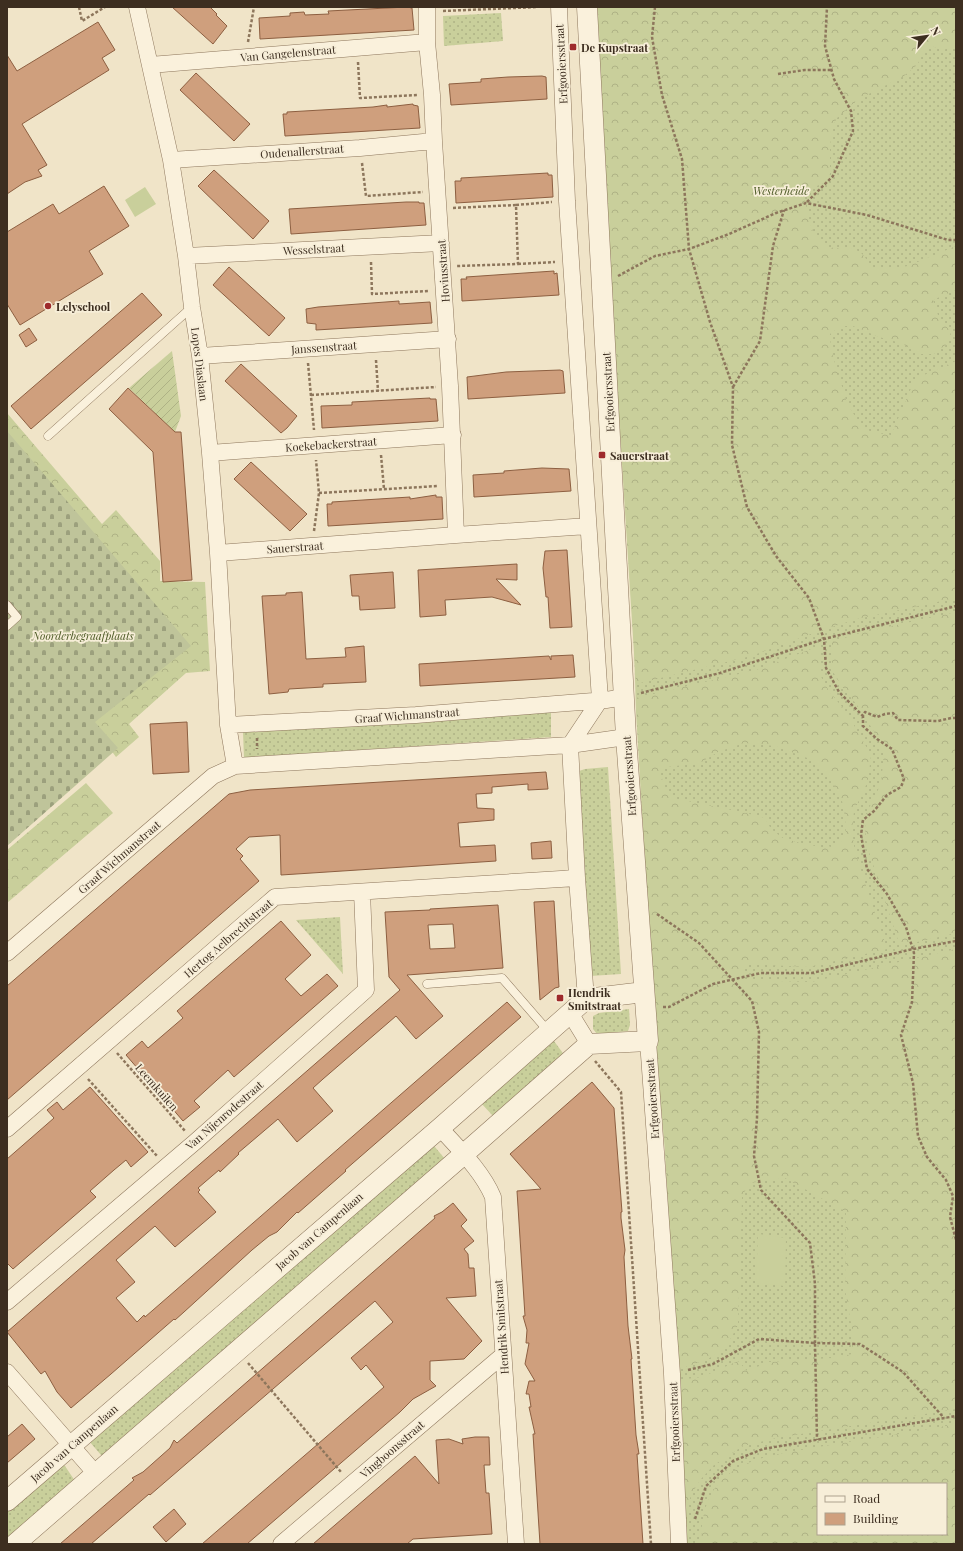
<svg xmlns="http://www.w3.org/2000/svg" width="963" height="1551" viewBox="0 0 963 1551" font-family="'Playfair Display',serif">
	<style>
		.grass { fill: url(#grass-dots); fill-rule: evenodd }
		.forest { fill: url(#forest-crowns); fill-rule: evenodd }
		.cemetery { fill: url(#cemetery-stones) }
		.garden { fill: url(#garden-furrows) }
		.pitch { fill: #c9cf9b }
		.building { fill: #cf9f7d; stroke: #8d5f41; fill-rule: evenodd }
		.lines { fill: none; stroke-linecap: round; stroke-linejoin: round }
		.service-casing { stroke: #8d765c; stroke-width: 9 }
		.minor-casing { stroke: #8d765c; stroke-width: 17 }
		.tertiary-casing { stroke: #8d765c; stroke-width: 21 }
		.path { stroke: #8d765c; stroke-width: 2.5; stroke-dasharray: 3 2; stroke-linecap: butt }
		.service { stroke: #faf1dc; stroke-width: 8 }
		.minor { stroke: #faf1dc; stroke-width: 16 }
		.tertiary { stroke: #faf1dc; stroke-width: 20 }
		.poi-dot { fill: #9e2a2b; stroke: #f7eed8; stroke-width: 1.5 }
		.labels { text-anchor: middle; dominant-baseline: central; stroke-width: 3.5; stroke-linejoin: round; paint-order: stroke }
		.poi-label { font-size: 11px; font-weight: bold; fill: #3d2e20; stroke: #f7eed8; text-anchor: start }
		.street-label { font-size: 11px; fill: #3d2e20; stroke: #f7eed8 }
		.park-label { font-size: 11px; font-style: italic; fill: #4d5a26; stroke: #f7eed8 }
	</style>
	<defs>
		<pattern id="grass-dots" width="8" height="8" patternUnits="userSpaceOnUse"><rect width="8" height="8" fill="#c9cf9b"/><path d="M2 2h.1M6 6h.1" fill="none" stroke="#aeb285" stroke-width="1.8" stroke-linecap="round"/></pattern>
		<pattern id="forest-crowns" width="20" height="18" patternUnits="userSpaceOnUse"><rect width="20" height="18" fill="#c9cf9b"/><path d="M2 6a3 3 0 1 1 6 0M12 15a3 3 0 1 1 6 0" fill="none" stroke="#aeb285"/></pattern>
		<pattern id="cemetery-stones" width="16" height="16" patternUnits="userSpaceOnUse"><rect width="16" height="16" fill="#bfc49a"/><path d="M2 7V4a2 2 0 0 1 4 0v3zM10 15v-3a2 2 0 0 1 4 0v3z" fill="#9ca07d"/></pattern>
		<pattern id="garden-furrows" width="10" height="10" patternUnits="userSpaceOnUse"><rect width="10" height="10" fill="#c9cf9b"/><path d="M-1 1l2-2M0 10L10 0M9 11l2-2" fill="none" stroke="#aeb285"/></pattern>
	</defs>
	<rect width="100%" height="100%" fill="#f0e4c8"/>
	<!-- grass -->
	<path class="grass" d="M956 7V1544H686L665 1149 656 1049 636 712 634 646 607 214ZM818 1484H946V1534H818Z
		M501 13 503 41 444 46 443 16Z
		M551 711V737L244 758 243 732Z
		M608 767 621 974 590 976 579 771 585 769Z
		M340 917 343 974 296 920Z
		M629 1009 630 1025 628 1031 597 1034 593 1029V1016L599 1013Z
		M554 1041 565 1056 493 1116 481 1103Z
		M428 1144 435 1147 445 1159 106 1455H101L89 1441Z
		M63 1463 75 1481 7 1543V1512Z"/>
	<!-- forest -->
	<path class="forest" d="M593 7H956V46L943 50 931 46 924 52 917 65 904 76 857 100 837 118 832 128 830 148V174L826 182 803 192C806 203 810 229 816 237 830 257 848 242 861 253 866 257 869 264 872 269H889L908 266 956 246V290L933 300 939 318 951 332 948 343 934 354H920L901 343 879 337 853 326H841L830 334 831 350 847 403 859 423 871 432 891 435 915 379 956 361V598L857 619 819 631 751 656 636 684Z
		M7 413 102 524 116 510 160 561V581L205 582 210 671 186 673 129 724 139 737 116 757 91 723 7 443Z
		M956 612V933L900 946 868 849 865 830 866 814 881 784 884 753 873 730 857 705 840 684 832 670V642L860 633Z
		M819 646V673L829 691 847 713 871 755 868 781 854 811 852 831 855 852 887 949 809 967 744 964 743 980 811 982 956 949V1409L776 1438 743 1446 714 1465 701 1479 691 1495 685 1518 678 1380 702 1377 738 1361 747 1371 769 1362 832 1358 852 1354V1329L845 1289 846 1212 785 1178 750 1183 742 1196 738 1325 725 1349 706 1360 677 1370 665 1149 656 1049 636 698 756 670ZM744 743 775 746 810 759 827 774 842 801 845 817 846 833 840 843 830 847 828 845 824 848 784 839 771 829 765 818 746 813 673 798 666 792 659 768 700 763 718 752Z
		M86 783 113 813 7 903V850Z
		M956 1424V1544H701C701 1520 705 1495 724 1478 749 1455 787 1453 818 1447 864 1439 910 1433 956 1424ZM818 1484H946V1534H818Z"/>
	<!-- cemetery -->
	<path class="cemetery" d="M7 431 191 646 95 722 118 748 7 846Z"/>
	<!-- garden -->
	<path class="garden" d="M172 351 181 416 175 432 129 388Z"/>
	<!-- pitch -->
	<path class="pitch" d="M145 187 156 204 135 217 125 200Z
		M758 1234 786 1238 785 1286 756 1283Z"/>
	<!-- building -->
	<path class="building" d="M172 7H210L217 14 216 15 227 26 213 44Z
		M407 7 412 8 414 30 260 39 259 18 290 16V13L304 12 305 15 329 14 328 11Z
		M98 22 115 50 102 58 109 70 22 124 47 165 38 170 42 176 25 182 7 194V55L17 71Z
		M196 73 250 124 234 141 180 90Z
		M542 76 546 77 547 99 451 105 449 84 481 82V79L508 77Z
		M413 104V105L418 106 420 128 285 136 283 114H287V112L373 107 387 105V107Z
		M214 170 269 221 253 239 198 186Z
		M548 173V175H552L553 197 456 203 455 181H461V178Z
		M104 186 129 226 89 251 103 274 20 325 7 304V232L53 204 59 214Z
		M406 202H419V203H424L426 225 291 234 289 209Z
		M229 267 285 318 269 336 213 285Z
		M554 271V274L557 273 559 295 462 301 461 279H467L466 277Z
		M142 293 162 315 31 429 11 406Z
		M399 301V304L430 302 432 323 316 330V324L307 323 306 309 318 307Z
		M29 328 37 340 26 347 19 335Z
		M241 364 297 416 287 428 281 433 225 381Z
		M560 370 563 371 565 393 468 399 467 377 506 372Z
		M128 388 175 432H181L192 580 163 582 153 452 109 409Z
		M430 398V399H436L438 421 322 428 321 406 352 405V402Z
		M251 462 307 514 290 531 234 479Z
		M542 468 569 469 571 491 474 497 473 475 504 473V471Z
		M436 495V497H442L443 519 328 526 327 504H332V502L410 497V499Z
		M567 550 572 627 550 628 548 597H546L543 568 545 551Z
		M517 564V580L496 579 521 605 492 597 445 600 446 615 420 617 418 570Z
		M393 572 395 608 360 610 359 596H352L350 575Z
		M302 592 306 659 346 657 345 648 364 646 366 682 323 684V687L289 689 288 692 269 694 262 596 286 595V593Z
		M573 655 575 677 420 686 419 664 549 656 551 660V656Z
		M187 722 189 772 153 774 150 724Z
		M546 772 548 789 528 790V784L492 787V793L476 794 477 808 494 809V820L458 823 460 847 495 845 496 861 281 875 280 835 249 837 236 849 243 856 240 859 259 881 7 1100V986L229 794 250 790Z
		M551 841 552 858 532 859 531 843Z
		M554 901 559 987 555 988 540 1000 534 902Z
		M498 905 503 968 407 975 443 1016 416 1039 396 1016 323 1079 313 1088 333 1111 297 1142 278 1119 238 1153 239 1154 220 1172 219 1170 198 1188 200 1190 198 1192 216 1212 175 1247 155 1226 116 1260 135 1282 116 1298 137 1322 144 1315 145 1317 507 1002 521 1017 345 1170 346 1171 298 1213 297 1212 277 1232 269 1236 252 1250 184 1312 175 1320 174 1319 111 1374 71 1408 57 1392 45 1371 41 1374 7 1332 400 990 389 977 385 912 430 910V909ZM453 924 455 948 430 949 428 925Z
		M281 921 311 955 285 979 301 996 327 974 338 986 234 1077 228 1070 194 1101 200 1107 183 1121 126 1055 142 1041 148 1048 183 1018 177 1011Z
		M592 1082 614 1108 622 1212H621V1218L625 1250 624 1257 628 1326 632 1359H631L636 1435 639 1454H637L643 1544H540L533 1434H535L529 1407H531L529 1394H526L529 1381H535L525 1364 529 1343H526L527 1330 523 1316H525L517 1191 541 1189 510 1154Z
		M90 1087 148 1152 131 1167 126 1160 114 1170 90 1191 96 1197 13 1269 7 1263V1159L54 1118 47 1110 57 1102 63 1110Z
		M453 1203 467 1220 461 1226 474 1241 464 1249 468 1254 469 1268H474L476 1296 446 1298 482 1341 464 1359 430 1361V1380L436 1386 413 1399 400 1412 247 1544H202L384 1387 366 1365 361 1370 351 1358 393 1322 375 1301 150 1495 149 1494 91 1544H60L134 1480 132 1478 143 1472 170 1448 174 1440 177 1443 435 1218 434 1216 442 1212Z
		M22 1424 35 1439 7 1463V1437Z
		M475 1437H489L490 1465H484L486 1493H489L492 1534 413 1539 407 1544H313L415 1456 439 1484 436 1440 449 1439 463 1444 462 1439Z
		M174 1509 186 1524 166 1542 153 1527Z"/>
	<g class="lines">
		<!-- service casing -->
		<g class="service-casing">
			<path id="service" d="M48 436 192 307
				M7 605 17 617 7 626
				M427 984 502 978 549 1032"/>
		</g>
		<!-- minor casing -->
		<g class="minor-casing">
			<path id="minor" d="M137 7 171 160 186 256 192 307 200 356 210 453 218 553 228 725 235 766
				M427 7V42L432 95 434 141 450 386 456 535
				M559 7 567 201 600 700 570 745 577 878 586 999
				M150 65 427 42
				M171 160 360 148 434 141
				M186 256 441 243
				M200 356 448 339
				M210 453 453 435
				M218 553 456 535 588 526
				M228 725 416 715 606 700 625 697
				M7 953 213 776 235 766 570 745 626 737
				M570 1013 589 1044
				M648 1041 672 1374 679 1544
				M440 1128C459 1149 482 1171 493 1197L516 1544
				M7 1129 275 897 577 878
				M7 1302 195 1142 366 990 362 892
				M7 1372 96 1474
				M281 1544 503 1355"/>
		</g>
		<!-- tertiary casing -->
		<g class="tertiary-casing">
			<path id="tertiary" d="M7 1501 440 1128 586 999 644 992
				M15 1544 464 1154 589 1044 648 1041 626 737 587 7"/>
		</g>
		<!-- path -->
		<path class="path" d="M79 7 82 21 105 7
			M655 7 652 37 662 95 682 159 689 249 710 322 733 387 732 445 747 507 776 556 809 598 824 639 826 668 839 692 863 716
			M443 11 538 7
			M248 42 254 7
			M358 62 360 98 418 95
			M778 74 805 70H831
			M362 163 366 196 423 192
			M807 202 833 176 853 131 851 111 834 79 825 46 827 7
			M516 205 552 202
			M453 208 516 205 518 264 457 266
			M371 262 372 294 428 291
			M518 264 555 262
			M618 276 655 256 689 249 729 234 776 213 806 203 867 215 948 240H956
			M376 360 378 391
			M308 363 314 430
			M733 387 760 341 773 246 784 210
			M311 395 436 387
			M381 455 384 489
			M319 493 438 486
			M314 531 319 493 316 460
			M641 693 720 673 824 639 956 606
			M956 718H951L938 721 898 720 893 713 885 714 877 717 865 712 863 716V726L877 739 892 749 904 779 901 787 887 795 874 811 863 820 861 835 867 869 887 894 906 927 914 953 912 1002 901 1035 913 1083 918 1136 927 1157 946 1180 953 1196 950 1217 956 1240
			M257 738V749
			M657 914 699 943 752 1001 759 1032 757 1118 754 1156 761 1190 810 1243 815 1284V1343L860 1344 903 1372 944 1418
			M663 1007H669L713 984 761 973H812L913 949 956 941
			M117 1053 185 1131
			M595 1061 621 1092 651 1544
			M88 1079 157 1156
			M248 1363 341 1472
			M688 1370 713 1364 759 1339 815 1343 817 1440
			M695 1519 706 1486 733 1461 763 1449 956 1416"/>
		<!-- service -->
		<use href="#service" class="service"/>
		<!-- minor -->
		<use href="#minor" class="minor"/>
		<!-- tertiary -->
		<use href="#tertiary" class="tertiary"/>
	</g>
	<!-- markers -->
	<g class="poi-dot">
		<rect x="569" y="43" width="8" height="8" rx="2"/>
		<circle cx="48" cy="306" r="4"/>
		<rect x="598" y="451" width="8" height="8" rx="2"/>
		<rect x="556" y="994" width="8" height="8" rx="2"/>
	</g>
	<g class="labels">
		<!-- poi labels -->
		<g class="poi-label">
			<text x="581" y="47">De Kupstraat</text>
			<text x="56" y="306">Lelyschool</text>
			<text x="610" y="455">Sauerstraat</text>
			<text x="568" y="992">Hendrik<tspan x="568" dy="13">Smitstraat</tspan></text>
		</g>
		<!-- street labels -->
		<g class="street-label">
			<text transform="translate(288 53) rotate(-5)">Van Gangelenstraat</text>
			<text transform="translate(561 64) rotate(-93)">Erfgooiersstraat</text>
			<text transform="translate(302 151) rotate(-4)">Oudenallerstraat</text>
			<text transform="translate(314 249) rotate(-3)">Wesselstraat</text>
			<text transform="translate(443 271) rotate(-94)">Hoviusstraat</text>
			<text transform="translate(324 347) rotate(-4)">Janssenstraat</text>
			<text transform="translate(200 364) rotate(83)">Lopes Diaslaan</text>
			<text transform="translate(608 392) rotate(-93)">Erfgooiersstraat</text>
			<text transform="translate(331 444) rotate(-4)">Koekebackerstraat</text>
			<text transform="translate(295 547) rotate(-4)">Sauerstraat</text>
			<text transform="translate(407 715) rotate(-4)">Graaf Wichmanstraat</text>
			<text transform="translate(629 776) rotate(-94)">Erfgooiersstraat</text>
			<text transform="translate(119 857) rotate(-41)">Graaf Wichmanstraat</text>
			<text transform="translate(228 938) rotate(-41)">Hertog Aelbrechtstraat</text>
			<text transform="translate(157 1087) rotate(49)">Leemkuilen</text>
			<text transform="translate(652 1099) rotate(-94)">Erfgooiersstraat</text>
			<text transform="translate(224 1115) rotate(-41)">Van Nijenrodestraat</text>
			<text transform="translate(319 1231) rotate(-41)">Jacob van Campenlaan</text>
			<text transform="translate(501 1327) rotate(-94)">Hendrik Smitstraat</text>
			<text transform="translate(674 1422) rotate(-92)">Erfgooiersstraat</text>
			<text transform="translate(74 1443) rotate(-41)">Jacob van Campenlaan</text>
			<text transform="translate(392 1449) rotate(-41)">Vingboonsstraat</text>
		</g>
		<!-- park labels -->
		<g class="park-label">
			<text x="781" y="190">Westerheide</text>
			<text x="83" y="635">Noorderbegraafplaats</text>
		</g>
	</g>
	<!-- border -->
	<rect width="963" height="1551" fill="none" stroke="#3d2e20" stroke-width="16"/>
	<!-- legend -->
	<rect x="817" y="1483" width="130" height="52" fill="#f7eed8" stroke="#ada18e"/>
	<rect x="825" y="1496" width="20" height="6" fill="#faf1dc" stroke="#ada18e"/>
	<text x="853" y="1503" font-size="12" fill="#3d2e20">Road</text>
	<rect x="825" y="1513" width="20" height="12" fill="#cf9f7d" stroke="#ada18e"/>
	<text x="853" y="1523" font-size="12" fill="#3d2e20">Building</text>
	<!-- north arrow -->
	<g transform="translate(927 36) rotate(61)" stroke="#f7eed8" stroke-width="3" paint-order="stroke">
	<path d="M0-3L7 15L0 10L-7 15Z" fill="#3d2e20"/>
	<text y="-6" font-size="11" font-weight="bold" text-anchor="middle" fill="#3d2e20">N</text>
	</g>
</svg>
